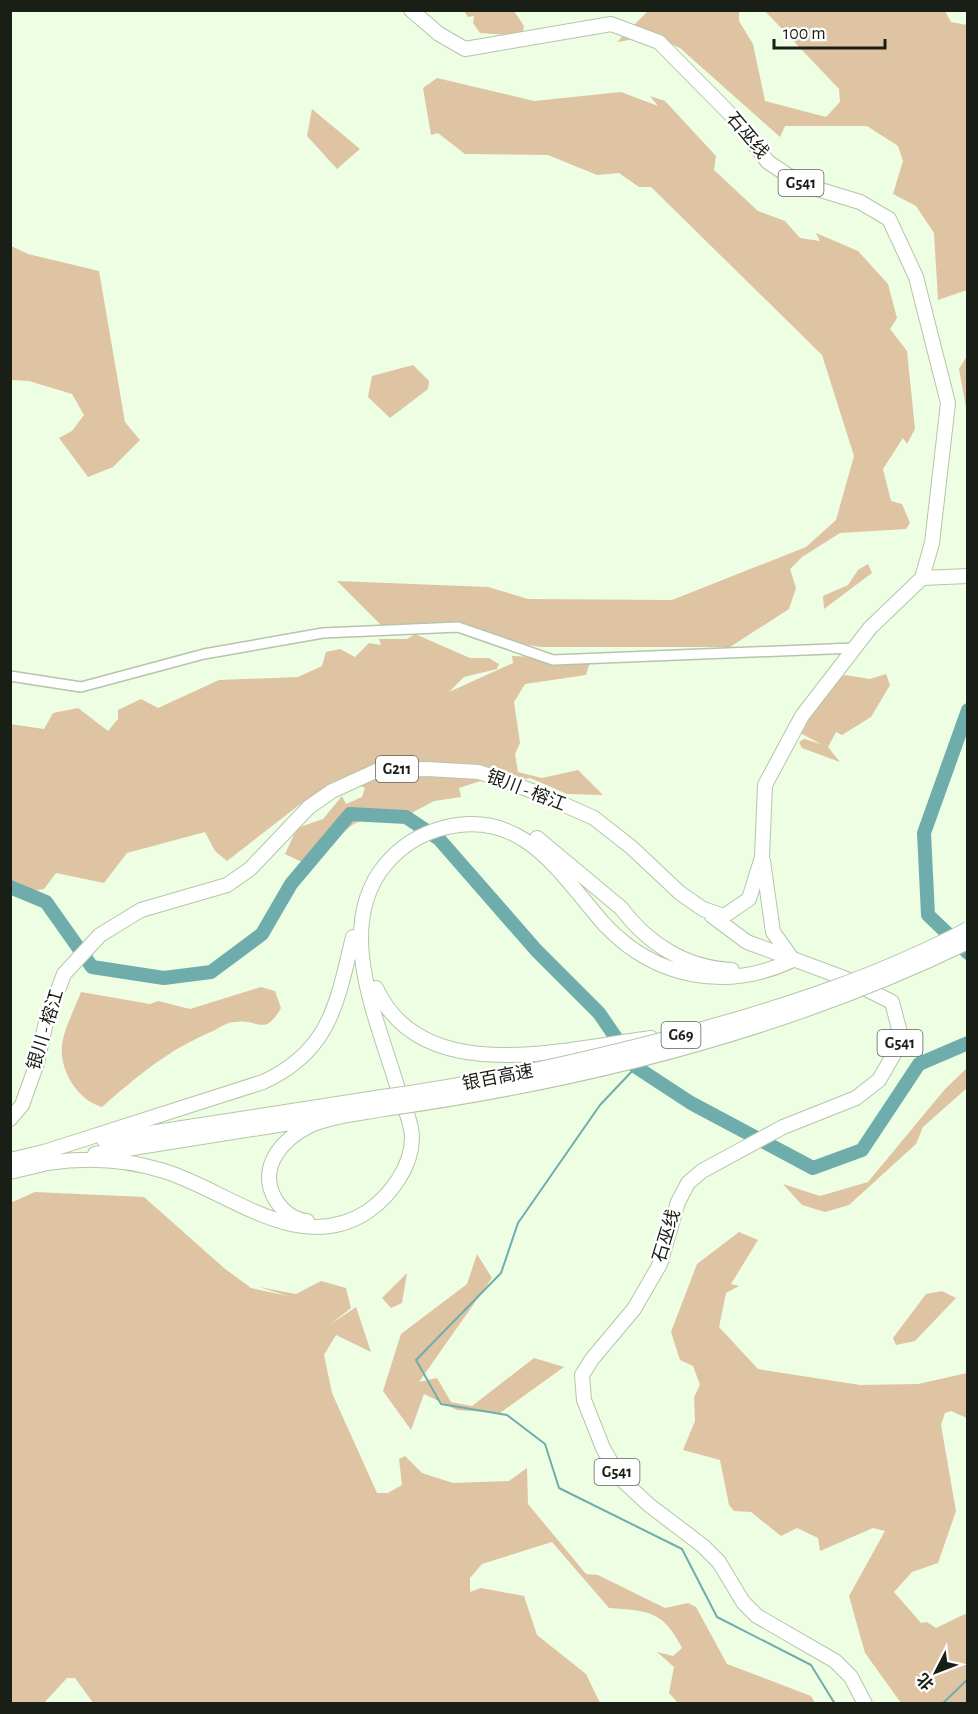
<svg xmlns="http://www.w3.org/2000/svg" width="978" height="1714" viewBox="0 0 978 1714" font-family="'Alegreya Sans','Noto Sans SC',sans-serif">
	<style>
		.green { fill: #dfc4a3 }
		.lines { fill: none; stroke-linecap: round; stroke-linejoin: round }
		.stream { stroke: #6fadac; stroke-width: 2 }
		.river { stroke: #6fadac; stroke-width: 14 }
		.tertiary-casing { stroke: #b5c5ab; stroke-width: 12 }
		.trunk-casing { stroke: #b5c5ab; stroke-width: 16 }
		.motorway-casing { stroke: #b5c5ab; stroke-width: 16 }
		.tertiary { stroke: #fff; stroke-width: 9 }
		.trunk { stroke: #fff; stroke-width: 14 }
		.motorway { stroke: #fff; stroke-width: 14 }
		.motorway-bridge-casing { stroke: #b5c5ab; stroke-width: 16; stroke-linecap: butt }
		.motorway-bridge { stroke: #fff; stroke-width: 14 }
		.labels { text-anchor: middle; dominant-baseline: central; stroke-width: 5; stroke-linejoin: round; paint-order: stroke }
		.shield { fill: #fff; stroke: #5e625c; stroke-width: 1.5 }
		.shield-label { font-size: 16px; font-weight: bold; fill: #191f16 }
		.street-label { font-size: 18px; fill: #191f16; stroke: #fff }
	</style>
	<rect width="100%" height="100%" fill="#edfee3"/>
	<!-- green -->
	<path class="green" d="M464 11H514L524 26 522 36 480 33 473 23 474 16 468 17Z
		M648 11H739V21L753 44 765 101 826 117 840 102 839 89 765 11H945L951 22 967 25V290L938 300 934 233 916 206 893 194 903 161 898 146 867 126H785L780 137 680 48 653 36 617 42Z
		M437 78 534 101 621 92 658 106 650 96 665 101 716 156 714 170 758 211 785 221 800 238 820 241 816 233 858 251 888 284 897 318 890 329 907 351 915 429 907 444 903 438 883 469 891 501 902 504 910 523 906 529 840 533 802 557 790 569 796 588 789 609 730 647H540L413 624 384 628 337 581 488 587 528 599 672 600 806 547 836 520 854 456 822 355 651 187H639L619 173 597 175 548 155 465 154 438 133 431 135 423 88Z
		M312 109 360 149 337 169 307 136Z
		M11 246 28 254 99 271 125 422 140 440 113 467 88 477 59 438 72 431 84 415 72 394 29 381 11 380Z
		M967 356V413L959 369Z
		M413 365 429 381 428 389 390 418 368 397 372 376Z
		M868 564 872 573 824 609 823 596 848 585 858 570Z
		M415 634 470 658H489L499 664 497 669 464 677 449 692 513 663 512 656 591 659 586 675 525 684 514 702 520 743 515 754 518 772 542 778 578 770 603 795 567 794 530 778 516 781 499 775 459 788 461 797 434 801 393 823C341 806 343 852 307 858L306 864 285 854 297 828 323 819 342 796 346 804 362 797 365 788 354 783 303 802 227 861 215 851 205 832 127 853 104 883 56 873 44 889 11 895 10 724 44 729 53 713 78 708 108 731 118 719V710L141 699 158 708 219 680 298 677 322 666 326 652 340 649 355 657 369 643 381 645 379 639H407Z
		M886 674 890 685 871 717 842 735 836 732 828 747 840 762 802 748 799 742 804 739 821 744 802 734 801 727 836 682 845 675 870 679Z
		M261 987 275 991 281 1008C264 1038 259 1018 234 1022 227 1022 219 1028 213 1031 166 1051 139 1075 102 1107 78 1101 59 1070 62 1045 64 1028 75 1008 81 992L150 1004 158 1001 190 1009Z
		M967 1068V1088L923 1127 916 1144 849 1205 825 1212 802 1205 783 1184 820 1196 868 1182 945 1089Z
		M35 1192 144 1197 224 1268 251 1288 288 1296 259 1287 296 1294 321 1281 346 1288 351 1308 331 1324 356 1307 371 1352 336 1335 324 1355 332 1393 377 1493H388L402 1485 399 1459 405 1456 422 1473 453 1483 509 1481 527 1468 528 1504 586 1574 598 1575 665 1608 688 1603 696 1607 727 1664 811 1696 815 1703H678L669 1693 674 1667 657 1652 673 1656 682 1648C663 1610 648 1611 609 1608L552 1542 482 1564 470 1578V1592L481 1588 524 1596 537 1635 586 1674 600 1703 94 1704 75 1678H67L44 1703H11L10 1203Z
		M739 1232 758 1240 731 1284 739 1286 726 1293 719 1327 758 1369 860 1385 918 1384 967 1373V1418L951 1411 945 1413 941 1425 956 1511 938 1563 912 1572 894 1592 921 1623 927 1622 936 1628 967 1613 966 1703H901L865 1653 849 1596 885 1531 873 1528 820 1551 818 1538 797 1528 781 1536 751 1512 734 1511 729 1505 720 1460 683 1450 695 1421 694 1397 700 1385 693 1366 680 1360 671 1332 697 1264Z
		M477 1254 492 1278 419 1382 437 1378 451 1402 472 1406 534 1358 564 1367 500 1413 457 1410 424 1394 411 1430 383 1391 401 1334 467 1284Z
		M407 1273 402 1303 391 1308 382 1298Z
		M942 1291 956 1298 915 1341 896 1345 893 1338 926 1294Z"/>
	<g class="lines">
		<!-- stream -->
		<path class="stream" d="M636 1067 600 1105 518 1223 501 1273 416 1360 441 1404 507 1415 545 1444 559 1488 682 1549 717 1617 811 1665 835 1704
			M942 1704 967 1680"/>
		<!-- river -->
		<path class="river" d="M968 710 924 833 928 915 968 953
			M10 887 46 902 92 967 164 978 211 972 262 934 291 884 350 814 406 817 439 839 536 950 599 1013 636 1067 691 1103 813 1168 862 1150 919 1064 968 1043"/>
		<!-- tertiary casing -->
		<g class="tertiary-casing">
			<path id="tertiary" d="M10 676 81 687 204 654 323 633 458 627 553 660 854 648"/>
		</g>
		<!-- trunk casing -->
		<g class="trunk-casing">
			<path id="trunk" d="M411 10 439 34 465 49 611 24 659 42 732 116 768 162 801 184 860 202 889 219 916 277 948 403 932 543 922 578
				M763 861 773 932 793 960
				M621 908C648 944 686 968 732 970
				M712 916 747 942 844 978 892 1002 902 1040 879 1080 856 1098 783 1127 702 1171 688 1183 678 1202 660 1264 634 1309 592 1359 582 1375 584 1400 603 1448 620 1478 649 1505 703 1546 719 1562 743 1602 757 1616 835 1661 851 1677 865 1704
				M605 925C655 978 726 992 793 960
				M10 1119 22 1105 37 1063 46 1022 64 974 100 935 141 910 227 885 250 869 309 807 332 791 378 770 427 769 479 772 538 793 594 818 631 847 680 893 703 909 724 916 749 899 762 857 765 785 802 716 870 628 922 578 968 576"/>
		</g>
		<!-- motorway casing -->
		<g class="motorway-casing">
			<path id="motorway" d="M537 838 621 908
				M376 988C422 1089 565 1049 651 1038
				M104 1140 382 1097
				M44 1152 263 1082C331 1051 337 1002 353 937
				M95 1154 316 1119
				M10 1160 52 1150
				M47 1163C86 1157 126 1159 164 1171 229 1191 298 1256 367 1212 390 1196 412 1167 412 1138 412 1122 402 1102 397 1086 377 1018 334 927 385 865 400 847 420 834 443 828 523 807 559 873 605 925
				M10 1172 56 1161
				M307 1221C293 1220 281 1210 274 1197 258 1165 284 1138 311 1125 330 1116 363 1113 384 1109"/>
		</g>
		<!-- tertiary -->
		<use href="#tertiary" class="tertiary"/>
		<!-- trunk -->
		<use href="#trunk" class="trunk"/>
		<!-- motorway -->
		<use href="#motorway" class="motorway"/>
		<!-- motorway-bridge casing -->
		<g class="motorway-bridge-casing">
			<path id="motorway-bridge" d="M382 1097C486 1083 587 1060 688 1033 784 1007 879 976 968 929
				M384 1109C584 1081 785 1031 968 942"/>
		</g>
		<!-- motorway-bridge -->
		<use href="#motorway-bridge" class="motorway-bridge"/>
	</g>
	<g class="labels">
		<!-- shield labels -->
		<g class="shield">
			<rect x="778.5" y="170" width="45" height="26" rx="4.5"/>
			<rect x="376" y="756" width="42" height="26" rx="4.5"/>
			<rect x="661.5" y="1022" width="39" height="26" rx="4.5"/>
			<rect x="877.5" y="1030" width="45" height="26" rx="4.5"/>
			<rect x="594.5" y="1459" width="45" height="26" rx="4.5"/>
		</g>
		<g class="shield-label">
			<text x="801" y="183">G541</text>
			<text x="397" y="769">G211</text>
			<text x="681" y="1035">G69</text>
			<text x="900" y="1043">G541</text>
			<text x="617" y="1472">G541</text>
		</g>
		<!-- street labels -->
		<g class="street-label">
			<text transform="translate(747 136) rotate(50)">石巫线</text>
			<text transform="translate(526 791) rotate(21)">银川 - 榕江</text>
			<text transform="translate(46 1030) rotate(-73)">银川 - 榕江</text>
			<text transform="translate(498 1078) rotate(-11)">银百高速</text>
			<text transform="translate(667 1236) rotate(-73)">石巫线</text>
		</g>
	</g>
	<!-- border -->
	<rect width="978" height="1714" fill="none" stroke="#191f16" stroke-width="24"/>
	<!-- north arrow -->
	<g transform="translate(936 1672) rotate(228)" stroke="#ffffff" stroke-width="4.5" paint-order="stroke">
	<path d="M0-4.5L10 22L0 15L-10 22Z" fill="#191f16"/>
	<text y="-9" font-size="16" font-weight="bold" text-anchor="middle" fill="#191f16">北</text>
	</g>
	<!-- scale -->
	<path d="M774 39v9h111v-9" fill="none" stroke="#191f16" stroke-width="3"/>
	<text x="783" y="39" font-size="18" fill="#191f16" stroke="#ffffff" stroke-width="4.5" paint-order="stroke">100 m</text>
</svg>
